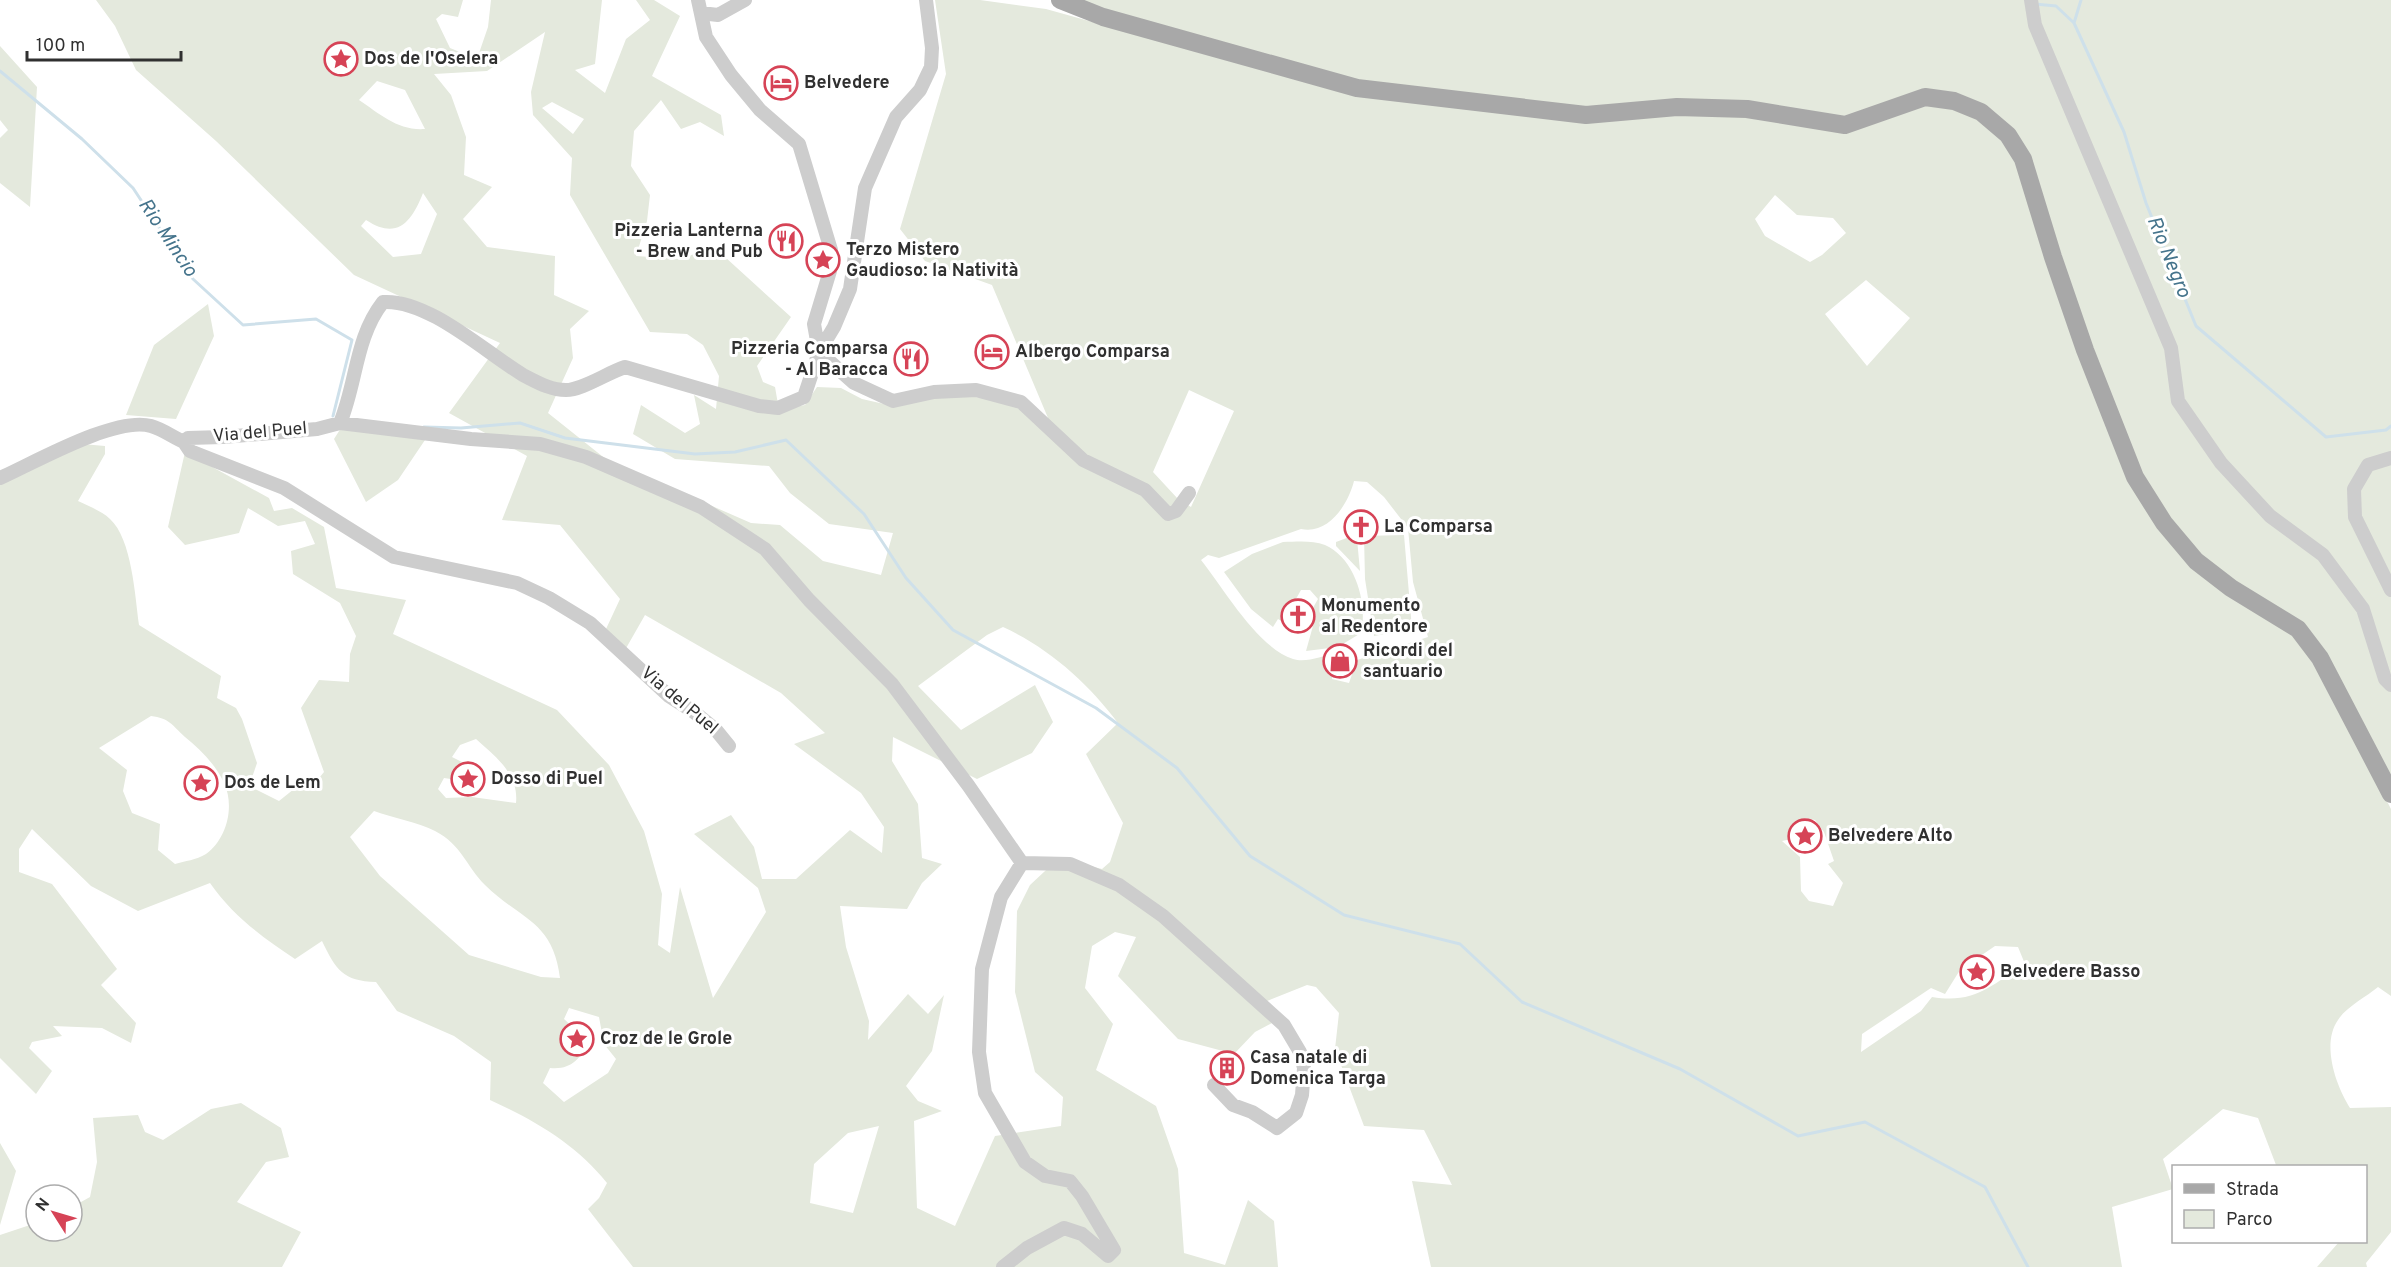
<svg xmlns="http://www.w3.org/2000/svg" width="2391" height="1267" viewBox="0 0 2391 1267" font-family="Overpass,sans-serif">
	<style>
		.green { fill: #e4e9dd; fill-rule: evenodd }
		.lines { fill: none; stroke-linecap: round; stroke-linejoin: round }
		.stream { stroke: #cee0ea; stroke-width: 3 }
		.minor { stroke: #cdcdcd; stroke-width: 14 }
		.major { stroke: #a8a8a8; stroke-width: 18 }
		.labels { text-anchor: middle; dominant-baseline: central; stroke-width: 6; stroke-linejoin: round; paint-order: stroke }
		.poi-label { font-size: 18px; font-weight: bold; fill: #303030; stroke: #fff; text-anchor: start }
		.street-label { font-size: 18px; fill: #303030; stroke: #fff }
		.water-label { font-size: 20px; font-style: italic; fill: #45748c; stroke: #fff }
	</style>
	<rect width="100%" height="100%" fill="#fff"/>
	<!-- green -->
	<path class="green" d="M96 0H463L458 17 442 14 436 19 450 48 477 59 488 27 491 0H602L595 64 575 70 605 93 626 39 650 20 636 0H654L680 16 652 76 721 115 724 136 700 122 681 129 661 100 634 131 631 166 650 195 647 221 636 256 680 259 714 247 791 317 757 366 763 382 775 387 779 410 805 405 817 387 841 388 862 399 893 406 954 394 997 400 1048 418 992 285 925 261 900 229 946 74 935 0H980L1046 9 1355 95 1747 116 1845 132 1926 104 1952 107 1978 117 2003 139 2017 162 2158 526 2294 634 2315 662 2391 809V996L2378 987C2366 997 2346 1007 2338 1020 2321 1044 2336 1086 2350 1108L2391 1107V1232L2366 1263 2367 1267H2317L2339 1242H2366V1166H2274L2276 1165 2258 1118 2223 1109 2163 1159 2173 1189 2112 1207 2122 1267H1431L1412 1181 1452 1185 1424 1130 1364 1126 1335 1049 1339 1013 1316 987 1307 985 1257 1005 1272 1023 1255 1032 1234 1054 1178 1039 1118 976 1136 937 1115 932 1092 946 1085 988 1113 1024 1096 1070 1156 1106 1178 1169 1184 1253 1225 1265 1248 1200 1274 1221 1278 1267H633L588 1209 599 1198 607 1183C576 1144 534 1120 490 1100L491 1062 454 1036 397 1011 376 982C343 981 336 970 322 941L295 959C262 937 233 916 210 883L138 911 91 886 32 829 19 849V872L52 884 117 969 101 985 136 1023 131 1043 102 1028 53 1026 62 1036 32 1042 29 1048 52 1071 36 1094 0 1058V482L82 444 105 446V454L78 501C88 506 102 511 110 519 132 539 135 596 139 625L221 676 217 698 236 708 242 719 257 763 249 786 279 801 304 781 319 778 324 772 301 708 319 680 349 682 350 654 356 636 340 603 293 574 291 551 315 544 305 521 278 526 248 508 239 533 185 545 168 527 185 452 269 498 274 511 292 508 324 527 336 588 406 600 393 634 557 710 609 765 644 831 662 894 658 945 670 953 680 887 713 998 766 912 758 888 694 834 731 815 754 847 762 879H796L850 830 882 853 884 827 861 793 794 744 825 733 781 693 645 615 625 650 606 629 620 599 560 525 502 520 527 456 449 413 500 343 354 275 216 141 136 70 115 26ZM545 32 531 92 533 115 572 158 570 195 650 332 687 334 703 345 719 376 716 409 694 395 700 424 685 433 641 405 633 434 675 459 769 466 790 493 829 524 893 533 881 575 823 561 780 525 751 523 607 460 548 413 573 358 570 329 589 311 554 295 555 256 487 247 463 219 492 187 464 175 466 137 451 95 434 74 487 71ZM377 81 405 90 425 129C398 131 380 114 359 100ZM552 102 584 119 573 134 542 108ZM423 193 437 214 421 254 393 257 361 226 366 220C398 241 412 221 423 193ZM1775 195 1797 215 1833 218 1846 233 1822 255 1810 262 1765 236 1755 219ZM1866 280 1910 318 1867 366 1825 314ZM1189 390 1234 411 1191 507 1178 499 1153 472ZM1354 481 1367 482 1384 497 1408 528 1413 582 1428 637 1357 660 1349 683 1332 679 1335 653C1323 656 1306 663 1293 659 1258 648 1224 589 1201 560L1208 555 1219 558 1301 529C1328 535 1348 505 1354 481ZM1003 627C1049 648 1088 683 1118 723L1086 754 1123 823 1110 862 1102 869 1059 858 1030 885 1017 911 1015 992 1035 1072 1063 1097 1061 1126 995 1136 955 1226 917 1208 914 1121 942 1111 918 1101 906 1086 932 1051 944 995 928 1014 908 994 868 1040 869 1021 846 947 840 906 907 909 922 883 942 864 922 858 918 804 892 761 893 737 977 779 1032 753 1053 722 1035 685 961 730 918 686 987 635ZM151 716C169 718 172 725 185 737 200 749 216 765 224 783 235 806 227 839 206 854 196 860 185 861 175 864L158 850 160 824 132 813 123 791 127 770 99 748ZM476 739C495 756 519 774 516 803L472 797 446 798 438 789 444 778 484 784 482 772 452 757 460 745ZM374 811C393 818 417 822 435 831 462 845 466 866 485 885 519 919 553 920 560 978L541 977 469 955 380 876 350 837ZM1805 818 1815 820 1824 832 1834 861 1828 864 1843 883 1833 906 1809 901 1801 891 1800 857 1782 841 1791 839ZM1995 946 2018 947 2025 964C1990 986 1975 1004 1932 997L1921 1011 1861 1052 1862 1034 1931 988 1945 994 1960 970ZM569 1008 599 1017 604 1044 616 1059 608 1073 564 1102 543 1083 550 1068C572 1070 578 1059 590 1043L564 1019ZM879 1126 853 1213 810 1203 814 1164 848 1133Z
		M1081 0H2391V780L2326 655 2201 556 2169 519 2141 474 2092 348 2029 157 1956 94 1844 118 1586 108 1358 82 1105 11Z
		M0 46 37 87 30 207 0 183V138L8 130 0 120Z
		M208 304 214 336 176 419 126 415 154 345Z
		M341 428 425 440 398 480 366 502 334 439Z
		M1404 535 1412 629 1374 636 1365 579 1364 536Z
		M1352 536 1357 539 1360 571 1336 546V542Z
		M1283 542C1296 542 1312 540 1325 545 1355 558 1368 603 1361 633L1338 647 1306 651 1316 615 1310 613 1318 599 1310 590H1301L1283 622 1278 619 1273 627 1251 609 1224 572 1252 554Z
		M241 1103 281 1128 289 1157 266 1162 237 1202 301 1232 282 1267H0V1235L36 1223V1231H72V1207L90 1197 97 1162 93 1118 138 1115 145 1132 163 1140 211 1109Z
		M0 1143 16 1171 0 1225Z"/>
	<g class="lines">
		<!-- stream -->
		<path class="stream" d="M2035 4 2056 6 2074 23 2124 132 2146 203 2196 326 2326 437 2386 430 2391 426
			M2074 23 2081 0
			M0 71 82 139 133 188 193 279 243 325 316 319 352 340 333 416
			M424 427 461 428 520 423 565 438 695 454 735 452 786 440 864 514 906 578 953 630 1096 708 1177 768 1250 856 1344 915 1460 944 1522 1002 1680 1069 1798 1136 1865 1122 1985 1187 2028 1267"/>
		<!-- minor -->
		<path class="minor" d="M698 0 706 37 731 75 760 110 799 144 831 250 830 271 814 324 819 352 854 383 893 401 934 392 976 390 1021 402 1083 460 1145 490 1168 514 1176 511 1189 493
			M2031 0 2035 25 2171 348 2178 401 2221 463 2270 516 2323 555 2363 609 2385 679 2391 685
			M701 13 718 15 745 0
			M340 423C357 382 355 338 383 302 428 299 485 352 523 375 537 382 550 390 566 390 582 390 607 373 625 367L759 406 778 408 804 397 819 352 834 327 850 289 865 188 896 117 920 90 931 67 932 48 926 0
			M184 442 188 438 223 437 317 429 340 423 471 439 540 444 586 457 701 507 765 549 809 600 892 684 968 785 1022 863
			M184 442 190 451 284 488 394 557 517 583 549 598 590 623 669 696 694 712 716 730 729 746
			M2391 458 2368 465 2354 489 2355 517 2391 590
			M0 478C34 463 115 416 151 426 162 429 173 437 184 442
			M1022 863 1070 864 1119 885 1163 916 1284 1025 1300 1052 1304 1068 1302 1095 1296 1113 1277 1128 1252 1112 1233 1105 1214 1085
			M1003 1267 1027 1248 1064 1228 1082 1234 1108 1256 1114 1250 1082 1196 1070 1181 1045 1176 1025 1162 985 1093 979 1052 982 969 1001 897 1022 863"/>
		<!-- major -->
		<path class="major" d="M1060 0 1103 17 1357 88 1586 115 1677 107 1747 109 1845 125 1925 97 1954 101 1981 112 2008 135 2023 159 2053 257 2085 350 2135 477 2164 523 2196 561 2231 588 2298 629 2320 658 2391 794"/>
	</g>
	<!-- icons -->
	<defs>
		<g id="sight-ring" transform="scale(1.725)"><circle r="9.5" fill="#fff" stroke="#d64356" stroke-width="1.5"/><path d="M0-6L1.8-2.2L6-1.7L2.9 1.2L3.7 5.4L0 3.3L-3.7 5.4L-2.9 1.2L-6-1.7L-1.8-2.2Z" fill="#d64356"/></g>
		<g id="hotel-ring" transform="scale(1.725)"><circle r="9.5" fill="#fff" stroke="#d64356" stroke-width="1.5"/><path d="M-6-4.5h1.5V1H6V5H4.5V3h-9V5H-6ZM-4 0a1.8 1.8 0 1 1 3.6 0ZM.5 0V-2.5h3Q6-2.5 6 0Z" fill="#d64356"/></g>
		<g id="restaurant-ring" transform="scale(1.725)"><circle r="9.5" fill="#fff" stroke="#d64356" stroke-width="1.5"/><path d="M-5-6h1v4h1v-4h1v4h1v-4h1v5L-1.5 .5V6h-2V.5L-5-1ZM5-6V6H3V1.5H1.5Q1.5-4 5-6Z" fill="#d64356"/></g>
		<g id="church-ring" transform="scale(1.725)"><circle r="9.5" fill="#fff" stroke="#d64356" stroke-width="1.5"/><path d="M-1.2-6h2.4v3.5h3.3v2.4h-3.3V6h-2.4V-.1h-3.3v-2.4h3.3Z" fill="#d64356"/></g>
		<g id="shop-ring" transform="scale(1.725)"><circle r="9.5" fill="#fff" stroke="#d64356" stroke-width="1.5"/><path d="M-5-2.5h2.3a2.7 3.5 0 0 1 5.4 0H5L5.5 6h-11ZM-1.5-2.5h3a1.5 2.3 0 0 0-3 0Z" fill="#d64356"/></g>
		<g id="building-ring" transform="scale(1.725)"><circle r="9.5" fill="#fff" stroke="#d64356" stroke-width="1.5"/><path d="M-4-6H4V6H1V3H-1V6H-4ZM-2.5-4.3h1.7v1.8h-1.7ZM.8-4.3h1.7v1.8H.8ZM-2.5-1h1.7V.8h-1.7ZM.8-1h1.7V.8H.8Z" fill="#d64356"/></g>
	</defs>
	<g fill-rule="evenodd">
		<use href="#sight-ring" x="341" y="59"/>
		<use href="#hotel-ring" x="781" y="83"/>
		<use href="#restaurant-ring" x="786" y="241"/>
		<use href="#sight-ring" x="823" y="260"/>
		<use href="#hotel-ring" x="992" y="352"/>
		<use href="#restaurant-ring" x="911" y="359"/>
		<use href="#church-ring" x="1361" y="527"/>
		<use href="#church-ring" x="1298" y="616"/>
		<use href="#shop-ring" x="1340" y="661"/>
		<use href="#sight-ring" x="468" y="779"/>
		<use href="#sight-ring" x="201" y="783"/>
		<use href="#sight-ring" x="1805" y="836"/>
		<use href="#sight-ring" x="1977" y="972"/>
		<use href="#sight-ring" x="577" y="1039"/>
		<use href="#building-ring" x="1227" y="1068"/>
	</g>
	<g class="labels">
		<!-- poi labels -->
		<g class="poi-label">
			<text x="364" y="59">Dos de l'Oselera</text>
			<text x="804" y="83">Belvedere</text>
			<text x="763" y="231" text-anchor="end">Pizzeria Lanterna<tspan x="763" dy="21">- Brew and Pub</tspan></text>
			<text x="846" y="250">Terzo Mistero<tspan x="846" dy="21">Gaudioso: la Natività</tspan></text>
			<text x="888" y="349" text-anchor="end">Pizzeria Comparsa<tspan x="888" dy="21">- Al Baracca</tspan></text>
			<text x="1015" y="352">Albergo Comparsa</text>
			<text x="1384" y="527">La Comparsa</text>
			<text x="1321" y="606">Monumento<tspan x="1321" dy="21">al Redentore</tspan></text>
			<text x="1363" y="651">Ricordi del<tspan x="1363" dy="21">santuario</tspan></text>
			<text x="491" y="779">Dosso di Puel</text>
			<text x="224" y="783">Dos de Lem</text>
			<text x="1828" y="836">Belvedere Alto</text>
			<text x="2000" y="972">Belvedere Basso</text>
			<text x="600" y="1039">Croz de le Grole</text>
			<text x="1250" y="1058">Casa natale di<tspan x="1250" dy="21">Domenica Targa</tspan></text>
		</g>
		<!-- street labels -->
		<g class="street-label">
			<text transform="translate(260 433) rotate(-5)">Via del Puel</text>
			<text transform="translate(679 701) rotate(40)">Via del Puel</text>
		</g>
		<!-- water labels -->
		<g class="water-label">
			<text transform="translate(167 238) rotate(56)">Rio Mincio</text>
			<text transform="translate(2168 257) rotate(68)">Rio Negro</text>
		</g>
	</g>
	<!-- legend -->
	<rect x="2172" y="1165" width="195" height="78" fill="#ffffff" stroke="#acacac" stroke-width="1.5"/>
	<rect x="2184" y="1184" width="30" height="9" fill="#a8a8a8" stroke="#acacac" stroke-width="1.5"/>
	<text x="2226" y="1195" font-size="18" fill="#303030">Strada</text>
	<rect x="2184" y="1210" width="30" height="18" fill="#e4e9dd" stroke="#acacac" stroke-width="1.5"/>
	<text x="2226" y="1225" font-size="18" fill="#303030">Parco</text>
	<!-- north arrow -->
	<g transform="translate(54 1213) rotate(307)"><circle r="28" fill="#ffffff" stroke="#acacac" stroke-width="1.5"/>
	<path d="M0-4.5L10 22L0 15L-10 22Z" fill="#d64356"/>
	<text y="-9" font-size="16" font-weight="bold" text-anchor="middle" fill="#303030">N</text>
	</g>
	<!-- scale -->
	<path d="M27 51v9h154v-9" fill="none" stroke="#303030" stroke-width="3"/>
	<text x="36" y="51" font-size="18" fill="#303030" stroke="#ffffff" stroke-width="4.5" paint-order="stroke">100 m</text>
</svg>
